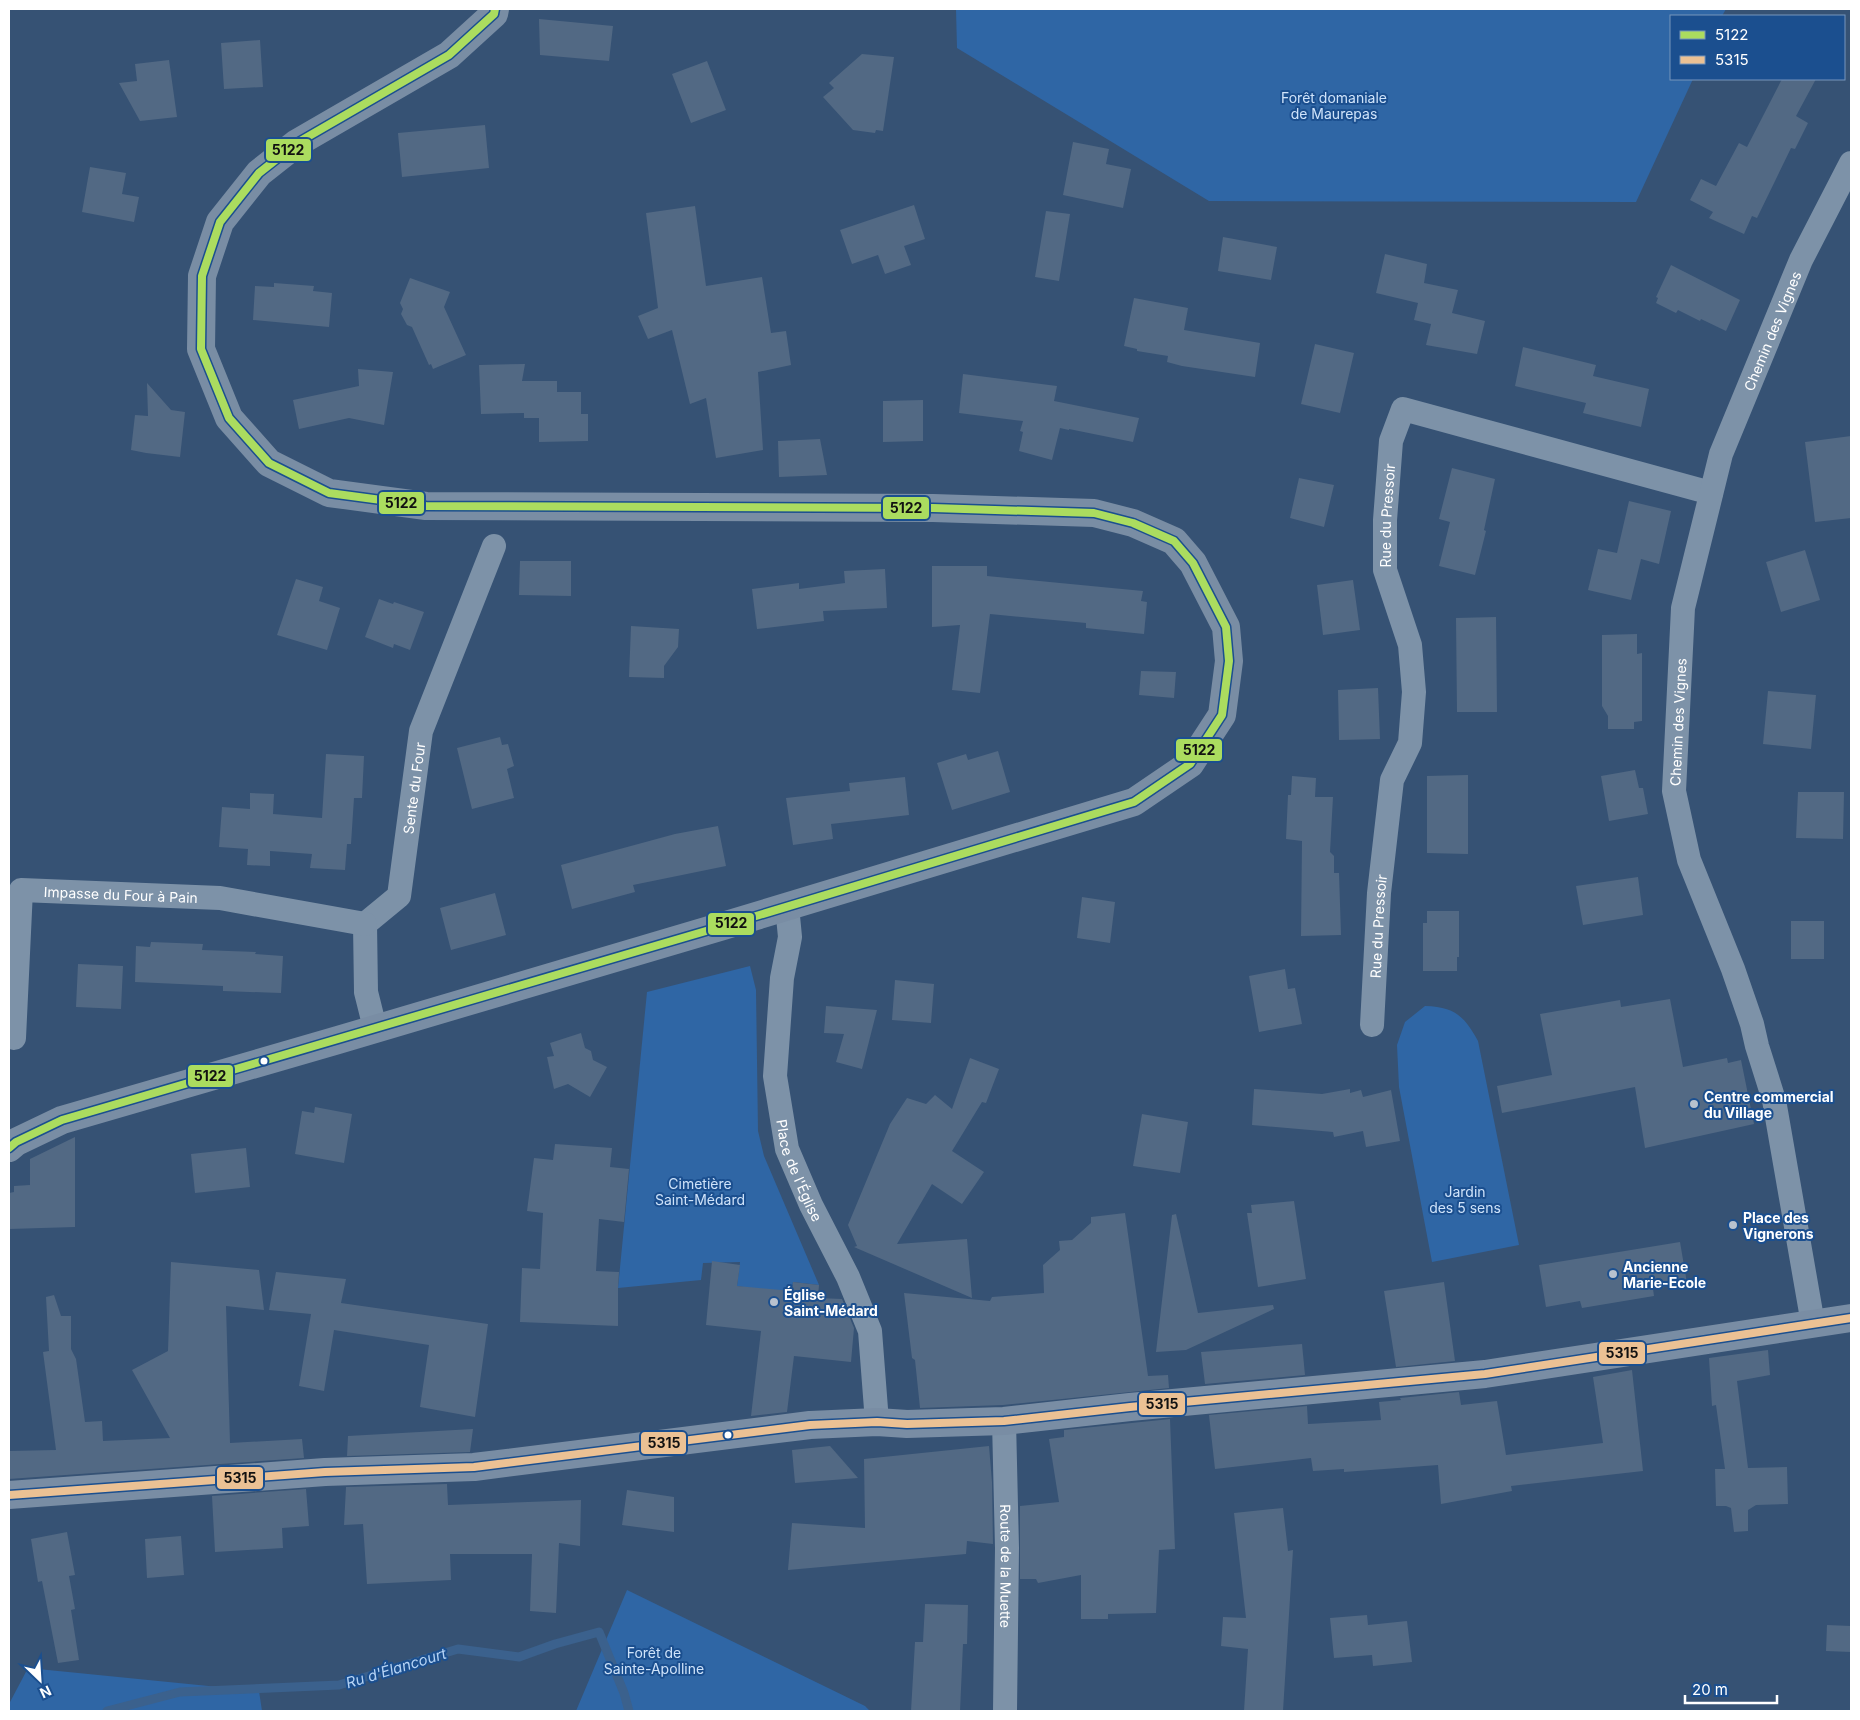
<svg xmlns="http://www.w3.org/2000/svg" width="1860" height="1720" viewBox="0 0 1860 1720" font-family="Inter,sans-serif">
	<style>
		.green { fill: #2f66a5 }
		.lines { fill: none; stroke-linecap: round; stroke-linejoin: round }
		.stream { stroke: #3b618d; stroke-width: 9 }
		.building { fill: #526984 }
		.street { stroke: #7d92a8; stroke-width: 24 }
		.secondary { stroke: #798da4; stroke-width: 28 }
		.bus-1-casing { stroke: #1b4f8f; stroke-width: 11 }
		.bus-2-casing { stroke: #1b4f8f; stroke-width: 11 }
		.bus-1 { stroke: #abdc5f; stroke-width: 8 }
		.bus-2 { stroke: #ebc194; stroke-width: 8 }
		.bus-dot { fill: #fff; stroke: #1b4f8f; stroke-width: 2 }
		.poi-dot { fill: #b9c2ce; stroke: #1b4f8f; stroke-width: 2 }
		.labels { text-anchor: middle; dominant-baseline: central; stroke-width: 4; stroke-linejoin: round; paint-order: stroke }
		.park-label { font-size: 14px; fill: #cfe3fa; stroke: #1b4f8f }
		.street-label { font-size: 14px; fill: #fff; stroke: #1b4f8f }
		.poi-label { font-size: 14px; font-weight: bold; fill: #fff; stroke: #1b4f8f; text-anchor: start }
		.water-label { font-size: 15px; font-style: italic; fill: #b5d3f5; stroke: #1b4f8f }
		.line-badge { stroke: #1b4f8f; stroke-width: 2 }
		.pale-badge-label { font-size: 14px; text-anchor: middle; font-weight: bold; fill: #111 }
	</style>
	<rect width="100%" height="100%" fill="#365274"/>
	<!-- green -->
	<path class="green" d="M956 9H1726L1722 16H1671V79H1693L1636 202 1209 201 957 48Z
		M750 966 756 990 758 1131 764 1156 819 1285 793 1282 791 1294 737 1286 740 1262 703 1263 701 1280 618 1288 647 992Z
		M1425 1006C1455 1007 1464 1016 1478 1041L1519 1245 1432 1262 1399 1087 1397 1045 1405 1022Z
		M627 1590 865 1706 870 1711H576Z
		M28 1668 259 1691 262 1711H9V1704Z"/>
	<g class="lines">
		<!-- stream -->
		<path class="stream" d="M107 1711 180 1692 339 1685 458 1649 519 1657 555 1644 599 1632 624 1693 629 1711"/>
	</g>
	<!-- building -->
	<path class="building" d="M539 19 613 26 609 61 540 55Z
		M260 40 263 87 224 89 221 43Z
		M862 54 894 57 883 131 876 130 875 133 853 130 823 97 834 88 829 83Z
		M169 60 177 117 140 121 119 83 137 81 135 64Z
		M707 61 726 110 691 123 672 74Z
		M1782 79H1816L1796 116 1808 123 1795 149 1791 148 1757 218 1752 216 1744 234 1709 218 1713 212 1690 200 1701 179 1716 186 1739 143 1747 147Z
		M485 125 489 168 402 177 398 133Z
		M1073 142 1109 149 1106 164 1131 169 1123 208 1063 195Z
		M90 167 126 173 122 194 139 197 134 222 82 212Z
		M914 205 925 239 904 246 911 265 885 274 878 255 852 264 840 230Z
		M695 206 706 286 762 277 771 333 786 331 791 365 758 372 763 450 716 458 706 398 690 404 672 330 648 339 638 316 658 308 646 213Z
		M1046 211 1070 214 1059 281 1035 277Z
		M1223 237 1277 247 1271 280 1218 271Z
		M1385 254 1427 264 1424 283 1458 290 1452 313 1485 321 1477 354 1426 345 1431 324 1414 320 1418 303 1376 293Z
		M1671 265 1740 300 1726 331 1701 319 1700 321 1678 310 1676 313 1656 303 1658 298 1656 297Z
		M410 278 450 292 444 307 466 355 433 369 431 364 429 365 412 327 407 325 401 314 403 309 400 303Z
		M274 283 314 286 313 291 332 293 329 327 253 320 255 286 274 287Z
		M1134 298 1188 308 1184 330 1260 343 1255 377 1182 366 1167 362 1168 356 1137 351V349L1124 346Z
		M1315 344 1354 353 1340 413 1301 404Z
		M1523 347 1596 365 1593 376 1649 389 1641 427 1583 413 1586 403 1515 386Z
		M525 364 522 381H557V392H581V414H588V441L539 442V418H524V413L481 414 479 365Z
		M358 369 393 372 384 425 349 418 299 429 293 400 359 386Z
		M963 374 1057 386 1054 401 1139 418 1133 442 1069 429V430L1060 428 1052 460 1019 451 1023 432 1020 431 1023 421 959 413Z
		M147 383 171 410 185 412 180 457 146 453 131 450 135 415 148 416Z
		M923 400V441L883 442V401Z
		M1851 436V518L1815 522 1805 442Z
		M820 439 827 475 779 477 778 441Z
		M1452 468 1495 479 1484 530 1486 531 1475 575 1439 566 1450 522 1439 519Z
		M1299 478 1334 485 1324 527 1290 518Z
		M1629 501 1671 511 1659 564 1641 559 1631 600 1588 590 1598 549 1617 553Z
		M1805 550 1820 600 1781 612 1766 562Z
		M520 561H571V596L519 595Z
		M932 566H987V576L1143 591 1141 601 1147 602 1144 634 1086 628V623L990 614 980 693 952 690 960 625 932 627Z
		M885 569 887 608 823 611 824 621 757 629 752 589 799 583V589L845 583 844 571Z
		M296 579 323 587 319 601 340 608 327 650 277 635Z
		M1353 580 1360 630 1323 635 1317 585Z
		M379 599 393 604 394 602 424 612 410 650 394 644 393 648 365 637Z
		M1496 617 1497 712H1457L1456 618Z
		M631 626 679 629 678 647 664 666V678L629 677Z
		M1637 634V654L1642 653V721L1634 722V729H1608V716L1602 706V635Z
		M1141 671 1176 672 1174 698 1139 695Z
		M1378 688 1380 739 1339 740 1338 690Z
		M1768 691 1816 695 1811 749 1763 744Z
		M500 737 502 745 508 744 514 766 507 769 514 798 472 809 457 748Z
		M998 751 1010 792 952 810 937 763 966 754 968 760Z
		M326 754 364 756 362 798H354L351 844H347L345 870 310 868 312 854 270 851V866L247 865 248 849 219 847 222 807 250 809V793L274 794 273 814 322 818Z
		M1635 770 1639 788H1643L1648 814 1609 821 1601 776Z
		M1468 775V854L1427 853V776Z
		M1292 776 1316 778 1315 797H1333L1330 852 1334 856V873H1339L1341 935 1301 936 1302 841 1286 839 1288 795H1291Z
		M905 777 909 815 831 824 833 839 793 845 786 798 850 791 849 783Z
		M1798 792H1844L1843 839 1796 838Z
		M718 826 726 866 633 885 635 892 572 909 561 865 675 834Z
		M1638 877 1643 915 1583 925 1576 886Z
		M495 893 506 935 451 950 440 908Z
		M1082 897 1115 902 1110 943 1077 938Z
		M1427 911H1459V957H1457V971H1423V923H1427Z
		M1791 921H1824V959H1791Z
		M151 942 203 944 202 950 256 952 255 954 283 956 281 993 223 991V986L135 982 136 946 150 947Z
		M78 964 123 966 121 1009 76 1007Z
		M1285 969 1288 989 1295 988 1302 1024 1259 1032 1249 976Z
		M895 980 934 984 931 1023 892 1020Z
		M1670 999 1683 1067 1727 1058 1728 1063 1741 1060 1754 1124 1645 1148 1635 1087 1502 1113 1497 1086 1552 1075 1540 1014 1620 1000 1621 1007Z
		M826 1006 877 1010 862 1069 836 1062 844 1034 824 1033Z
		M581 1033 585 1048 591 1051 593 1060 607 1067 590 1097 568 1084 554 1089 547 1057 554 1056 550 1043Z
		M970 1058 999 1069 986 1103 982 1102 952 1151 984 1172 962 1204 932 1184 897 1244 967 1239 972 1298 854 1247 857 1246 848 1225 890 1124 907 1098 926 1104 935 1095 952 1109Z
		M1254 1089 1322 1094 1350 1089V1093L1361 1090 1363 1097 1391 1090 1400 1141 1366 1147 1363 1131 1334 1137 1333 1132 1252 1125Z
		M315 1107 352 1114 344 1163 295 1154 302 1111 314 1113Z
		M1142 1114 1188 1122 1180 1173 1133 1166Z
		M75 1137V1227L9 1229V1193L14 1192V1186L30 1185V1159Z
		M555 1144 612 1148 610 1167 629 1169 624 1222 599 1219 596 1271 619 1272 618 1288V1326L520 1322 522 1268 540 1269 543 1213 527 1211 534 1158 553 1160Z
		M246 1148 250 1187 195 1193 191 1154Z
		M1294 1201 1306 1279 1258 1287 1247 1213H1252L1251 1205Z
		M1125 1213 1148 1376 1168 1375 1169 1388 1003 1405 920 1408 915 1360 912 1358 904 1293 990 1301 992 1297 1044 1293 1043 1265 1060 1250 1059 1241 1072 1240 1091 1223V1217Z
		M1176 1214 1198 1313 1273 1305 1274 1309 1186 1350 1156 1352 1172 1215Z
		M1680 1242 1687 1283 1653 1289 1654 1296 1582 1308 1580 1301 1546 1307 1539 1265Z
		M712 1261 740 1265 737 1286 792 1291 793 1282 819 1285 818 1298 842 1299 854 1328 851 1362 794 1356 787 1412 751 1416 761 1331 706 1325Z
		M171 1262 259 1270 264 1310 226 1306 230 1443 302 1439 304 1458 9 1479V1451L56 1450 43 1352 49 1351 46 1297 54 1295 61 1316H71V1349L76 1359 85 1422 102 1421 103 1441 170 1438 132 1370 168 1351Z
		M276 1272 346 1279 341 1303 488 1324 475 1417 420 1407 429 1345 334 1330 324 1391 299 1386 311 1314 269 1310Z
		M1444 1282 1455 1361 1396 1367 1384 1291Z
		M1302 1344 1305 1375 1205 1384 1201 1352Z
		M1768 1350 1770 1375 1737 1381 1748 1468 1787 1467 1788 1504 1756 1505 1748 1510V1531L1734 1532 1731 1508 1726 1506H1716L1715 1469H1725L1716 1405 1712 1406 1709 1358Z
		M1632 1370 1643 1471 1511 1486 1512 1491 1441 1504 1438 1465 1344 1472V1469L1313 1471 1311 1458 1215 1469 1209 1415 1307 1406 1308 1424 1381 1420 1379 1402 1401 1400 1400 1398 1459 1392 1461 1405 1497 1401 1506 1455 1603 1443 1593 1377Z
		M1170 1419 1175 1549 1159 1550 1156 1613 1108 1614V1619H1081V1575L1038 1583 1036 1579H1020V1506L1059 1502 1049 1439 1064 1437V1430Z
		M473 1429 470 1452 347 1456 348 1436Z
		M830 1446 858 1478 795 1483 792 1450Z
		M989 1446 992 1482 993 1544 967 1541 966 1554 788 1570 792 1523 865 1528 864 1459Z
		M447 1484 448 1505 581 1500 580 1546 559 1543 556 1613 530 1611 532 1554H450L451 1580 367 1584 363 1524 344 1525 346 1487Z
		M306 1489 309 1526 282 1528 283 1548 215 1552 212 1496Z
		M627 1490 674 1497V1532L622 1525Z
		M1283 1508 1288 1551 1293 1550 1283 1711H1244L1248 1649 1221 1646 1223 1617 1246 1618 1234 1513Z
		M67 1532 75 1575 69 1576 75 1609 71 1610 79 1660 58 1663 42 1581 38 1582 31 1539Z
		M181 1536 184 1575 147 1578 145 1539Z
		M925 1604 968 1605 967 1644H963L960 1711H911L915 1642H923Z
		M1367 1615 1368 1625 1407 1621 1412 1662 1373 1666 1372 1655 1334 1658 1330 1618Z
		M1827 1625 1851 1626V1652L1826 1651Z"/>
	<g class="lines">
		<!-- street -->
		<g class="street">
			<path id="s1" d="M787 906 790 937 782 978 775 1076 787 1149 811 1205 848 1277 870 1331 877 1422"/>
			<path id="s2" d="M1372 1025 1379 893 1392 780 1410 743 1414 692 1410 645 1385 570V520L1391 441 1403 409 1711 493"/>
			<path id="s3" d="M375 1028 366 992 365 924 399 896 421 731 494 546"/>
			<path id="s4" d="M14 1038 21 890 220 898 365 924"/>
			<path id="s5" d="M1813 1324 1774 1100 1757 1046 1752 1024 1733 969 1689 860 1674 791 1683 608 1721 454 1801 260 1851 163"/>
			<path id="s6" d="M1004 1421 1007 1548 1005 1711"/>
		</g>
		<!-- secondary -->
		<path class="secondary" d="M9 1148 16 1142 62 1120 338 1040 723 926 1134 802 1190 764 1222 715 1229 661 1226 627 1193 563 1174 541 1133 523 1094 513 933 508 426 506 329 493 269 463 229 418 201 349 202 276 220 222 259 173 297 143 449 55 494 14 495 9
			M9 1495 325 1472 474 1467 810 1425 877 1422 907 1424 1004 1421 1130 1407 1485 1374 1851 1318"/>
		<!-- bus-1 casing -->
		<g class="bus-1-casing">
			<path id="bus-1" d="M9 1148 16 1142 62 1120 723 926 1134 802 1190 764 1222 715 1229 661 1226 627 1193 563 1174 541 1133 523 1094 513 933 508 426 506 329 493 269 463 229 418 201 349 202 276 220 222 259 173 297 143 449 55 494 14 495 9"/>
		</g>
		<!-- bus-2 casing -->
		<g class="bus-2-casing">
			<path id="bus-2" d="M9 1495 325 1472 474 1467 810 1425 877 1422 907 1424 1004 1421 1130 1407 1485 1374 1851 1318"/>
		</g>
		<!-- bus-1 -->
		<use href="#bus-1" class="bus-1"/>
		<!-- bus-2 -->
		<use href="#bus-2" class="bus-2"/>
	</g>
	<!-- markers -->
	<g class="bus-dot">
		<circle cx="264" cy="1061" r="4.5"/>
		<circle cx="728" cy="1435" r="4.5"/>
	</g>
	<g class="poi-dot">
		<circle cx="1694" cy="1104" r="5"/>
		<circle cx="1733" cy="1225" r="5"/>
		<circle cx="1613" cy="1274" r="5"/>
		<circle cx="774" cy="1302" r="5"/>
	</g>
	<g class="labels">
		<!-- park labels -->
		<g class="park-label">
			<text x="1334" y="97">Forêt domaniale<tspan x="1334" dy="16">de Maurepas</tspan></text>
			<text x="700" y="1183">Cimetière<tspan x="700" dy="16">Saint-Médard</tspan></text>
			<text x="1465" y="1191">Jardin<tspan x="1465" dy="16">des 5 sens</tspan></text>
			<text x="654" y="1652">Forêt de<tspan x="654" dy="16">Sainte-Apolline</tspan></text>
		</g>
		<!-- street labels -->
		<g class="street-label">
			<text stroke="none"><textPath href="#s5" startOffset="1028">Chemin des Vignes</textPath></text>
			<text stroke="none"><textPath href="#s2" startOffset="519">Rue du Pressoir</textPath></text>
			<text stroke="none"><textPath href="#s5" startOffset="622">Chemin des Vignes</textPath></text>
			<text stroke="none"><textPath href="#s3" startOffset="258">Sente du Four</textPath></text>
			<text stroke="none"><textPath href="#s4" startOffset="248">Impasse du Four à Pain</textPath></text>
			<text stroke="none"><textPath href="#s2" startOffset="99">Rue du Pressoir</textPath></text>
			<text stroke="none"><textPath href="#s1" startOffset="269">Place de l'Église</textPath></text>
			<text stroke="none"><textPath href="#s6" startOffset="145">Route de la Muette</textPath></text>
		</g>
		<!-- poi labels -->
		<g class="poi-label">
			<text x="1704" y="1096">Centre commercial<tspan x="1704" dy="16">du Village</tspan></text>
			<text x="1743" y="1217">Place des<tspan x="1743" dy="16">Vignerons</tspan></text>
			<text x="1623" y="1266">Ancienne<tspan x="1623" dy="16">Marie-Ecole</tspan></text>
			<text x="784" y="1294">Église<tspan x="784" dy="16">Saint-Médard</tspan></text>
		</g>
		<!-- water labels -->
		<g class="water-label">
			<text transform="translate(396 1668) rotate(-17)">Ru d'Élancourt</text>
		</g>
	</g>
	<g class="line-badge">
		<rect x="265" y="138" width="47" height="24" rx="5" fill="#abdc5f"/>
		<rect x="378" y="491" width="47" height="24" rx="5" fill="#abdc5f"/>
		<rect x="882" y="496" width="48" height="24" rx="5" fill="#abdc5f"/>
		<rect x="1175" y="738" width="48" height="24" rx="5" fill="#abdc5f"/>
		<rect x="707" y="912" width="48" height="24" rx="5" fill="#abdc5f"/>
		<rect x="187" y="1064" width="47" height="24" rx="5" fill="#abdc5f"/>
		<rect x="1598" y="1341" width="48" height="24" rx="5" fill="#ebc194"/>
		<rect x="1138" y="1392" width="48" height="24" rx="5" fill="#ebc194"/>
		<rect x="640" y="1431" width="47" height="24" rx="5" fill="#ebc194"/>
		<rect x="216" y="1466" width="48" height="24" rx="5" fill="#ebc194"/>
	</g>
	<g class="pale-badge-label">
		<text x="288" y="155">5122</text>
		<text x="401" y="508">5122</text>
		<text x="906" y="513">5122</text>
		<text x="1199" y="755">5122</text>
		<text x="731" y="928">5122</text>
		<text x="210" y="1081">5122</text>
		<text x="1622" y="1358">5315</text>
		<text x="1162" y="1409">5315</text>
		<text x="664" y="1448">5315</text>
		<text x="240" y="1483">5315</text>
	</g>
	<!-- border -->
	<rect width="1860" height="1720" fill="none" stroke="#ffffff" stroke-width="20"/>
	<!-- legend -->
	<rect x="1670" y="15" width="175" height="65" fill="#1b4f8f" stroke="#7695bc"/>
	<rect x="1680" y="31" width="25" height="8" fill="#abdc5f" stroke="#7695bc"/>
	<text x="1715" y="40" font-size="15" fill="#ffffff">5122</text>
	<rect x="1680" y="56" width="25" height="8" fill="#ebc194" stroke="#7695bc"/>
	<text x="1715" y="65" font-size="15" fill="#ffffff">5315</text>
	<!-- north arrow -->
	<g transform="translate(40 1680) rotate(155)" stroke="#1b4f8f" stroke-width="4" paint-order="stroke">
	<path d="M0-4L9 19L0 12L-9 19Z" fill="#ffffff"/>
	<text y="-8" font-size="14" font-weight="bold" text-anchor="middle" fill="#ffffff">N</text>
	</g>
	<!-- scale -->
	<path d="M1685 1695v8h92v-8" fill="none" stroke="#ffffff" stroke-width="2.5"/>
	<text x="1692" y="1695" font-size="15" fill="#ffffff" stroke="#1b4f8f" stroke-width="4" paint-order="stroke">20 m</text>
</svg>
